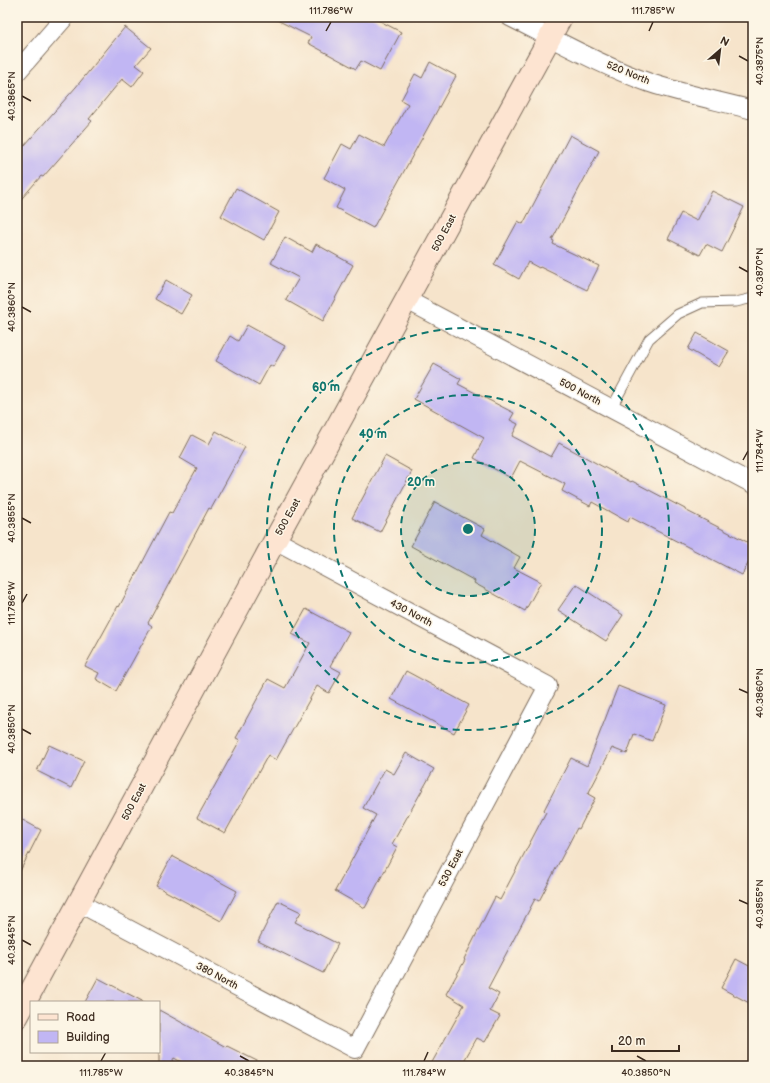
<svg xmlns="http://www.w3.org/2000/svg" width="770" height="1083" viewBox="0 0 770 1083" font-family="'Balsamiq Sans',sans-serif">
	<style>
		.building { fill: #c1b6f3 }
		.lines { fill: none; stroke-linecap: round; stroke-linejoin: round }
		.lane-casing { stroke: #7c6b5b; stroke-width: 11 }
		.street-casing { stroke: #7c6b5b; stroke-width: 20 }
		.secondary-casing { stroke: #7c6b5b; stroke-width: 24 }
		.lane { stroke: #fff; stroke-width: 9 }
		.street { stroke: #fff; stroke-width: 18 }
		.secondary { stroke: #fde4d1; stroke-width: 22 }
		.ticks { fill: none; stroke: #3b2a1e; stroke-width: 1.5 }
		.ring { fill: none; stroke: #0f766e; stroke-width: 2; stroke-dasharray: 7 5 }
		.labels { text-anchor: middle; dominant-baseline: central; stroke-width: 3; stroke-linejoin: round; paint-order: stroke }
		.street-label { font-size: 10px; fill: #3b2a1e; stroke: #fcf5e5 }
		.centre { fill: #0f766e; stroke: #fcf5e5; stroke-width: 2 }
		.ring-label { font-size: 12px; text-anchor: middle; font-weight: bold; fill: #0f766e; stroke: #fcf5e5; stroke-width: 3; stroke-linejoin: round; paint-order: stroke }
		.neatline { fill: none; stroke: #3b2a1e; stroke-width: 1.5 }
		.ticks-label { font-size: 10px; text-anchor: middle; fill: #3b2a1e }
	</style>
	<rect width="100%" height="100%" fill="#fcf5e5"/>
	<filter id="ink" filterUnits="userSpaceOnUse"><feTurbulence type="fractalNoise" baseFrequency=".025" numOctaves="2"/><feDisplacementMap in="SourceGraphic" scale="8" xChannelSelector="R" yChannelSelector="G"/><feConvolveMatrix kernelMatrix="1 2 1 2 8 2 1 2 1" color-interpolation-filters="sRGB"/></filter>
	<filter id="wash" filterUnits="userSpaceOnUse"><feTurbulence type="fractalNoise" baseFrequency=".012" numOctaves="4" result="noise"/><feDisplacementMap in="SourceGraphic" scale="16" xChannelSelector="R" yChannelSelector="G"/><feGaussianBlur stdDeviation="0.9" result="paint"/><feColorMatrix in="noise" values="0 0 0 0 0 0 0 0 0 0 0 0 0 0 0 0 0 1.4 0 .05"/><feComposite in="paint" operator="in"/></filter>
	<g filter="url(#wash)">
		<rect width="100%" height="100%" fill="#f6e4cb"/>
		<g id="blocks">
			<!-- building -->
			<path class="building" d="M271 17H372L401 32 380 71 361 61 356 69 308 43 311 37Z
				M125 27 151 48 136 65 144 71 132 87 122 79 89 119 92 121 43 177 41 176 17 204V154L76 87Z
				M430 62 456 76 373 228 336 208 345 190 324 178 342 144 351 149 359 134 384 147 408 104 401 100 415 74 422 78Z
				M570 135 599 151 552 240 554 241 553 244 599 266 587 290 540 267 539 268 528 262 519 279 494 265 518 221 523 224Z
				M236 188 279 212 264 240 221 216Z
				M712 191 744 207 722 252 706 244 700 255 668 239 681 213 697 221Z
				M285 237 312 252 316 244 353 265 323 321 286 300 299 278 271 263Z
				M166 280 192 295 181 314 155 299Z
				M247 325 285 346 273 367 270 365 259 385 216 361 230 336 238 341Z
				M697 333 729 351 719 367 688 349Z
				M434 364 461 379 458 384 514 413 510 420 518 424 512 436 551 457 559 443 631 482 632 481 685 509V510L753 545V554L742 575 630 517 628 522 592 502 590 506 562 491 565 484 520 461 511 478 474 458 484 438 414 399Z
				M216 431 245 447 211 509 209 508 148 623 152 626 116 691 96 679 99 673 85 666 118 606 119 607 169 512 172 513 197 468 180 458 192 435 209 444Z
				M385 456 412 471 380 532 352 518Z
				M435 502 485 529 482 535 520 557 514 568 541 582 525 611 474 583 475 581 411 546Z
				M576 584 623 615 606 641 558 610Z
				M306 609 349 632 330 666 341 672 329 693 317 686 276 760 268 755 225 833 197 818 240 740 236 738 268 679 285 688 310 643 292 634Z
				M406 671 469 705 454 733 391 699Z
				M618 686 666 705 652 741 634 734 627 754 612 748 588 794 595 798 579 829 577 828 539 901 535 899 488 988 499 994 490 1011 500 1016 485 1042 477 1038 461 1066H430L464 1005 446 994 465 960 464 959 495 897 500 900 546 812 544 810 571 758 587 766Z
				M49 745 84 761 71 788 37 771Z
				M406 753 434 769 392 844 397 847 365 908 335 891 376 815 363 808 385 769 394 774Z
				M17 817 41 830 17 877Z
				M172 856 237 891 221 921 156 886Z
				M278 901 301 912 295 922 338 944 323 973 258 941Z
				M736 959 753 968V1005L721 988Z
				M98 978 144 1002H85Z
				M159 1010 226 1047 227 1046 267 1066H189L174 1058 169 1066H159Z"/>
		</g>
	</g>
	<g filter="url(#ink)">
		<use href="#blocks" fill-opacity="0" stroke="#7c6b5b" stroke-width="1"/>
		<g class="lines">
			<!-- lane casing -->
			<g class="lane-casing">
				<path id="lane" d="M611 409 649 339 678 314 702 303 736 302 753 298"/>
			</g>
			<!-- street casing -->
			<g class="street-casing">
				<path id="street" d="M510 17C556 40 602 66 650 83 684 94 719 101 753 110
					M17 72 65 17
					M407 300 753 484
					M79 903 355 1049 548 686 275 540"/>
			</g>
			<!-- secondary casing -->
			<g class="secondary-casing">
				<path id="secondary" d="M17 1017 275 540 561 17"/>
			</g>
			<!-- lane -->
			<use href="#lane" class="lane"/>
			<!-- street -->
			<use href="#street" class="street"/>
			<!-- secondary -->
			<use href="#secondary" class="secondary"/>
		</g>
	</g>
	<!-- ticks -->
	<path class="ticks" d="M326 31 331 22M649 31 653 22M739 56 748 61M22 96 31 101M739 267 748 272M22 307 31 312M743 460 748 451M22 518 31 523M22 603 27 594M739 689 748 693M22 729 31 734M739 900 748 904M22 940 31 945M240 1056 249 1061M637 1056 646 1061M101 1061 106 1052M424 1061 428 1052"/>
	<!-- distance rings -->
	<circle cx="468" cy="529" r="67" fill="#0f766e" fill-opacity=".12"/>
	<g class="ring">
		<circle cx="468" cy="529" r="67"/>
		<circle cx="468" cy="529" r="134"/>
		<circle cx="468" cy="529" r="201"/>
	</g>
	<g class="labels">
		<!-- street labels -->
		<g class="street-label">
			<text transform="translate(628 73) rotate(22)">520 North</text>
			<text transform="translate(444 233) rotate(-62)">500 East</text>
			<text transform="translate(580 392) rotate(28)">500 North</text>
			<text transform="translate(288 517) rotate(-61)">500 East</text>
			<text transform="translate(411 613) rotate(28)">430 North</text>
			<text transform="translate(134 802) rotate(-62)">500 East</text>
			<text transform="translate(451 868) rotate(-62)">530 East</text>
			<text transform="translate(217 976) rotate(28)">380 North</text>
		</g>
	</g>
	<circle cx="468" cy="529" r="6" class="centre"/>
	<g class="ring-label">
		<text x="326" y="391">60 m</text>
		<text x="373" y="438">40 m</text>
		<text x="421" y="486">20 m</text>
	</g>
	<!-- margin -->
	<rect width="770" height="1083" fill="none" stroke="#fcf5e5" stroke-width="44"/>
	<!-- legend -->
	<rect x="30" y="1001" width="130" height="52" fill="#fcf5e5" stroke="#afa495"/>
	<rect x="38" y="1014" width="20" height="6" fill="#fde4d1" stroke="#afa495"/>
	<text x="66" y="1021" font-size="12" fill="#3b2a1e">Road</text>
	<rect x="38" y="1031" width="20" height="12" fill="#c1b6f3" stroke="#afa495"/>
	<text x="66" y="1041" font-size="12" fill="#3b2a1e">Building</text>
	<!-- north arrow -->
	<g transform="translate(720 50) rotate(28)" stroke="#fcf5e5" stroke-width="3" paint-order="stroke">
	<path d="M0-3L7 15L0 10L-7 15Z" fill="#3b2a1e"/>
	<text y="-6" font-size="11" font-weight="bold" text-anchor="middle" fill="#3b2a1e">N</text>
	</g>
	<!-- scale -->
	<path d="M612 1045v6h67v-6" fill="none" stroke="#3b2a1e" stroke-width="2"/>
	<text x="618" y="1045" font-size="12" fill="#3b2a1e" stroke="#fcf5e5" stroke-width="3" paint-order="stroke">20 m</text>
	<rect x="22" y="22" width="726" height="1039" class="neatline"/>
	<g class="ticks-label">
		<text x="331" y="14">111.786°W</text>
		<text x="653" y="14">111.785°W</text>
		<text transform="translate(759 61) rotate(-90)" y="4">40.3875°N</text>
		<text transform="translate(11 96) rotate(-90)" y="4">40.3865°N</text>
		<text transform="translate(759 272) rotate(-90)" y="4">40.3870°N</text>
		<text transform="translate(11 307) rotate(-90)" y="4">40.3860°N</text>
		<text transform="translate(759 451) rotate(-90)" y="4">111.784°W</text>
		<text transform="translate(11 518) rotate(-90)" y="4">40.3855°N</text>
		<text transform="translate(11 603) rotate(-90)" y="4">111.786°W</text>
		<text transform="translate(759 693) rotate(-90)" y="4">40.3860°N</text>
		<text transform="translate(11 729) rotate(-90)" y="4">40.3850°N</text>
		<text transform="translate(759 904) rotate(-90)" y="4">40.3855°N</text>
		<text transform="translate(11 940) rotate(-90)" y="4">40.3845°N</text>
		<text x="101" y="1076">111.785°W</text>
		<text x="249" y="1076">40.3845°N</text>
		<text x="424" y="1076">111.784°W</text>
		<text x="646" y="1076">40.3850°N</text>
	</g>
</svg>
